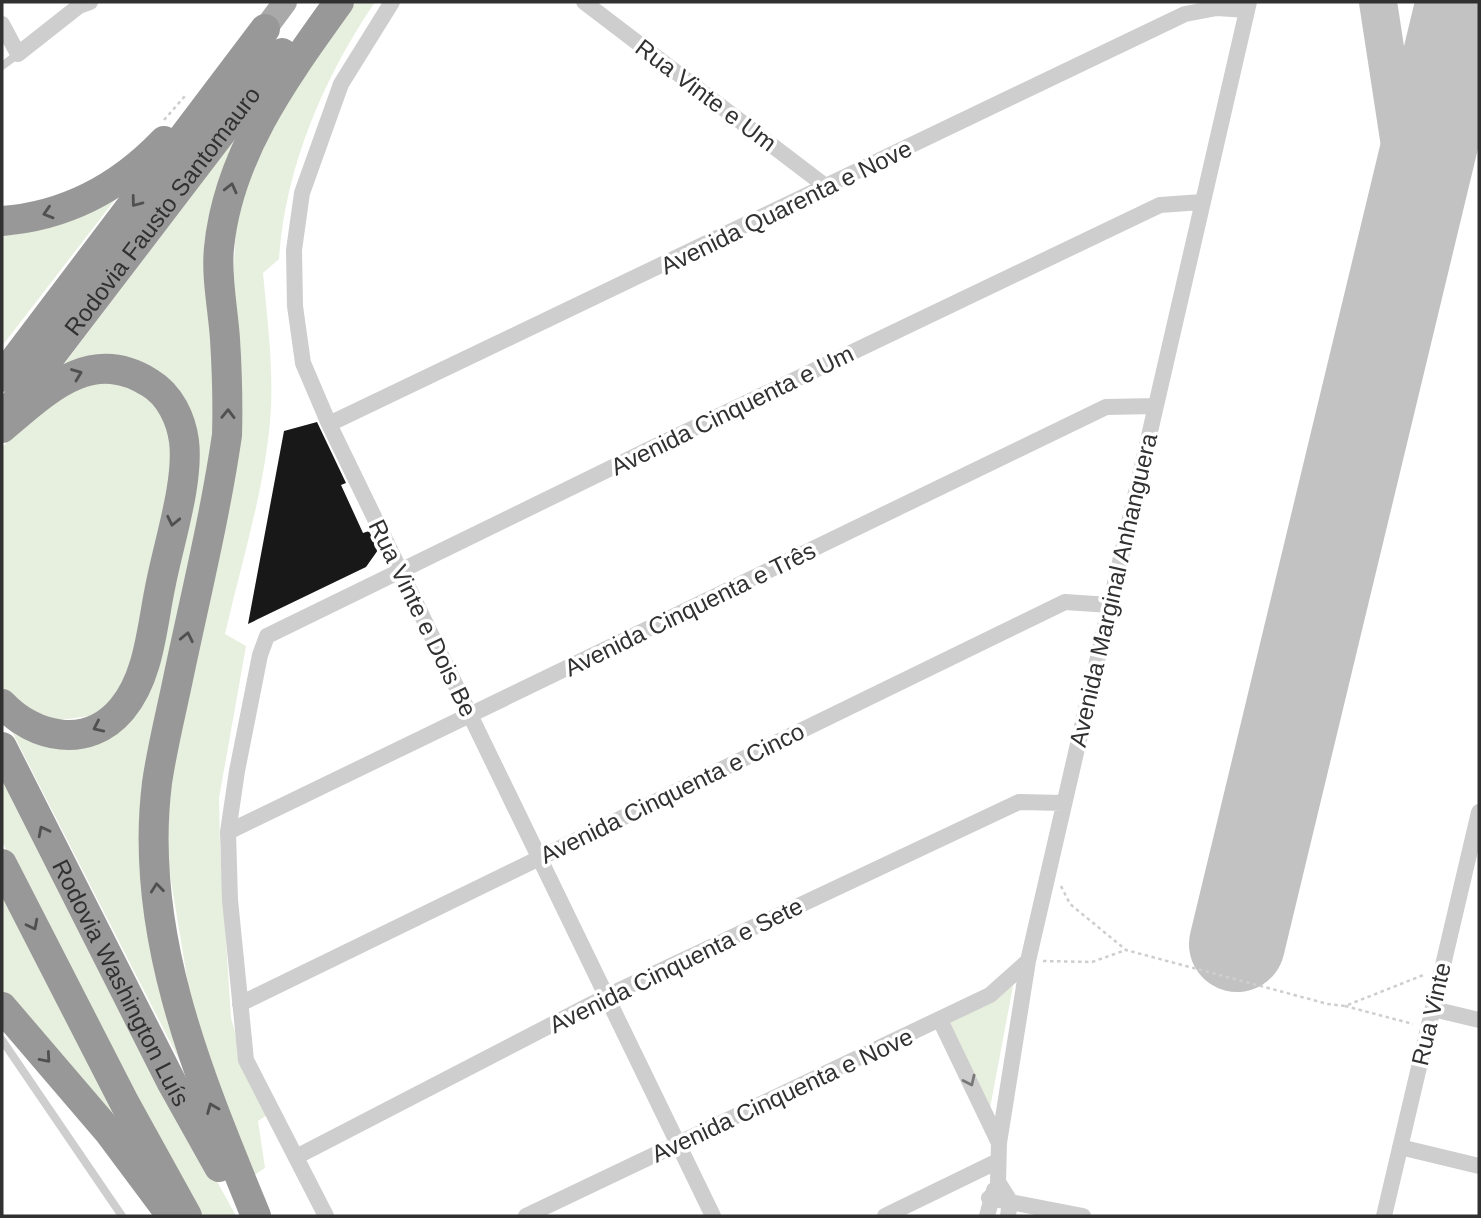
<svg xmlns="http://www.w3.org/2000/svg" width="1481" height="1218" viewBox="0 0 1481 1218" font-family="Arial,sans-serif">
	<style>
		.green { fill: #e7efde }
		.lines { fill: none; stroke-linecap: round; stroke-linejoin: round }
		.taxiway { stroke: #c2c2c2; stroke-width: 38 }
		.runway { stroke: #c2c2c2; stroke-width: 96 }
		.building { fill: #181818 }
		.path { stroke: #cecece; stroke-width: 2.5; stroke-dasharray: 3.5 3.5; stroke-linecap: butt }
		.lane { stroke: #cecece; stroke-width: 8 }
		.street { stroke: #cecece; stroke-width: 16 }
		.primary { stroke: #a9a9a9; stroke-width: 24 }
		.highway { stroke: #989898; stroke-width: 30 }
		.oneway { stroke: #505050 }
		.oneway2 { stroke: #787878 }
		.labels { text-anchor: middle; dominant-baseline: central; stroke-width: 7; stroke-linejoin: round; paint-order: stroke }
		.street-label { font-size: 24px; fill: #313131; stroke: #fff }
	</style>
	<rect width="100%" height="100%" fill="#fff"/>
	<!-- green -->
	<path class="green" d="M348 2H375C324 77 285 167 279 259L263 273C267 317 273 362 271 407 267 483 242 559 225 634L246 646 219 798 220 849 231 1018 242 1057 267 1115 258 1121 265 1168 253 1176 236 1141 191 1002 168 862 169 803 233 285 236 225 253 154Z
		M240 132 217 415 156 739 185 1071 5 718 114 723 188 491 175 392 61 368Z
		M121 192 2 346V228Z
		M124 380 159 405 175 458 139 649 119 694 95 715 54 721 36 716 2 688V448L15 433 78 382Z
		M2 765 166 1089 236 1216H198L61 960 2 841Z
		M2 888 159 1186 2 995Z
		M1013 986 990 1108 946 1022Z"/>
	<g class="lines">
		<!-- taxiway -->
		<path class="taxiway" d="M1378 2 1401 152 1407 241"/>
		<!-- runway -->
		<path class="runway" d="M1237 944 1464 2"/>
	</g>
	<!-- building -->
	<path class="building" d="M317 422 346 483 341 485 363 533 369 531 378 550 366 567 248 624 284 431Z"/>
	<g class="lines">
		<!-- path -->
		<path class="path" d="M164 120 185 96
			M1061 886 1070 904 1126 950 1328 1004 1345 1006 1426 974
			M1043 961 1092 962 1126 950
			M1345 1006 1413 1024"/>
		<!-- lane -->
		<path class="lane" d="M2 66 18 54
			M2 1040 122 1216"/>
		<!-- street -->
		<path class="street" d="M392 2 341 84 302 193 294 250 295 306 303 363 329 424 713 1216
			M584 2 828 188
			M2 24 18 54 79 6 90 2
			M329 424 1185 14 1217 8 1247 10
			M228 832 1106 407 1156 406
			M240 1004 1065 602 1110 605
			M1433 1009 1479 1020
			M940 1020 999 1143
			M1400 1147 1479 1166
			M296 1157 607 996 1019 802 1064 803
			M989 1198 1083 1216
			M326 1216 246 1060 230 900 228 832 237 771 260 655 267 636 652 448 1160 205 1202 202
			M526 1216 990 995 1028 961
			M885 1216 998 1161
			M987 1216 994 1190
			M1008 1216 1010 1201 998 1182 999 1143 1028 961 1249 2
			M1384 1216 1479 812"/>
		<!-- primary -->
		<path class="primary" d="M265 29 285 2"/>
		<!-- highway -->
		<g class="highway">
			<path d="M2 221C66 216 120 187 164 141"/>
			<path d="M2 377 265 29"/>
			<path id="s1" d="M15 403 282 53"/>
			<path d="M2 428C46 391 91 345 150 383 170 395 181 419 184 441 189 482 169 542 161 583 152 624 150 676 122 709 88 750 34 738 2 704"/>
			<path id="s2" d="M2 747 172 1083 219 1167"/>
			<path d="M2 864 124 1102 187 1216"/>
			<path d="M2 1007 109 1132 165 1207"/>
			<path d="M256 1216C200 1079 138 935 157 783 162 748 171 713 178 679 195 598 215 517 227 435 228 402 227 371 225 339 223 309 216 277 219 248 228 154 286 76 339 2"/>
		</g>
	</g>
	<!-- one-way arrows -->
	<defs><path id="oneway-chevron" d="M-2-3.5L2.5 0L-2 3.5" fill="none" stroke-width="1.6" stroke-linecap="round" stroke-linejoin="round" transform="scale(1.75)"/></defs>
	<g class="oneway">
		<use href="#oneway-chevron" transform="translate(231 188) rotate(-76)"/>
		<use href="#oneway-chevron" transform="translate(136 202) rotate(127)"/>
		<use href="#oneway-chevron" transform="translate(48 213) rotate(163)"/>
		<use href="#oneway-chevron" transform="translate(77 374) rotate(-21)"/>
		<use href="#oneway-chevron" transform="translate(228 414) rotate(-89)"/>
		<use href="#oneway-chevron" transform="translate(173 521) rotate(102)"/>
		<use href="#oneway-chevron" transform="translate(187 637) rotate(-78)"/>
		<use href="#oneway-chevron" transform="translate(98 727) rotate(155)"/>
		<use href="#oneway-chevron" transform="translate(43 831) rotate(-117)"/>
		<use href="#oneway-chevron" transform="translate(157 888) rotate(-96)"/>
		<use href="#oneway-chevron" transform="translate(33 925) rotate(63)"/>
		<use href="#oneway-chevron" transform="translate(46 1058) rotate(49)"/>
		<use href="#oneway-chevron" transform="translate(212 1108) rotate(-112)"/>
	</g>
	<use class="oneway2" href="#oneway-chevron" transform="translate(970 1081) rotate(65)"/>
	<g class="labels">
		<!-- street labels -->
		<g class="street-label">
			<text transform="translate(706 95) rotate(37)">Rua Vinte e Um</text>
			<text transform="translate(786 207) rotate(-26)">Avenida Quarenta e Nove</text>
			<text stroke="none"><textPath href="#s1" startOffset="242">Rodovia Fausto Santomauro</textPath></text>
			<text transform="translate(732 410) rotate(-26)">Avenida Cinquenta e Um</text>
			<text transform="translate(1113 590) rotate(-77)">Avenida Marginal Anhanguera</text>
			<text transform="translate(690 609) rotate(-26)">Avenida Cinquenta e Três</text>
			<text transform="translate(423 618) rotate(64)">Rua Vinte e Dois Be</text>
			<text transform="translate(672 793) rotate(-26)">Avenida Cinquenta e Cinco</text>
			<text transform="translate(676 965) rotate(-26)">Avenida Cinquenta e Sete</text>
			<text stroke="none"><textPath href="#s2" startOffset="264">Rodovia Washington Luís</textPath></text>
			<text transform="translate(1431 1014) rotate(-77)">Rua Vinte</text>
			<text transform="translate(782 1095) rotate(-25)">Avenida Cinquenta e Nove</text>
		</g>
	</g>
	<!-- border -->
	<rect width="1481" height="1218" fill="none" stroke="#313131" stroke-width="7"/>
</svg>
